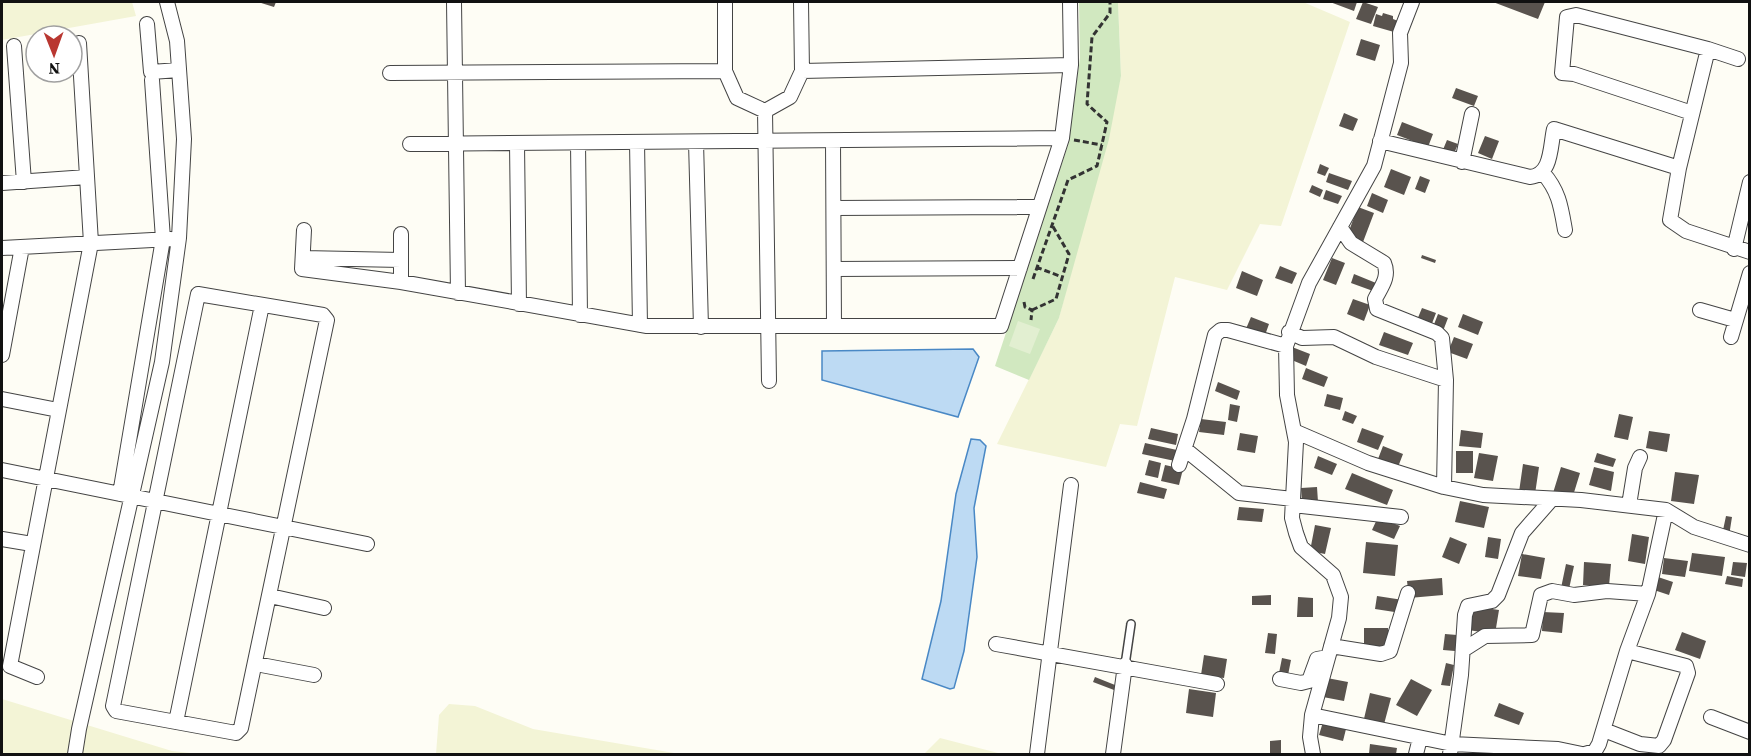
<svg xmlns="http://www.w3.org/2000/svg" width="1751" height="756" viewBox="0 0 1751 756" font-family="'Source Serif 4',serif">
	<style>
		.farmland { fill: #f3f4d6 }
		.green { fill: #d1e8c0 }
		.pitch { fill: #e2efd1 }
		.water { fill: #bddaf3; stroke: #4988c5; stroke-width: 1.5 }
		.building { fill: #59534e }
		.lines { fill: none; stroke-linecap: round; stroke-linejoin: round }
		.service-casing { stroke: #444; stroke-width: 10 }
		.minor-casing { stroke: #444; stroke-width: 16 }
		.path { stroke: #333; stroke-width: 3; stroke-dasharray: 6 3; stroke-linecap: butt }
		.service { stroke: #fff; stroke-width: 7 }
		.minor { stroke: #fff; stroke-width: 14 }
	</style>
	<rect width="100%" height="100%" fill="#fefdf5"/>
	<!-- farmland -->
	<path class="farmland" d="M2 2H132L136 16 2 40Z
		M1118 2H1303L1350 22 1281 226 1260 224 1227 290 1175 277 1137 426 1120 424 1106 467 997 444 1059 318 1121 76Z
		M2 699 172 751 200 754H2Z
		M449 704 475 706 533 729 680 754H436L439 715Z
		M940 738 1002 754H924Z"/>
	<!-- green -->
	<path class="green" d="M1079 2H1118L1121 76 1109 139 1059 318 1029 380 995 366 1068 145 1080 58Z"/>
	<!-- pitch -->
	<path class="pitch" d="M1018 321 1040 329 1030 354 1009 346Z"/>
	<!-- water -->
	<path class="water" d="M973 349 979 357 958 417 822 380V351Z
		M971 439 980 440 986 446 974 508 977 557 964 651 954 688 950 689 922 679 941 601 956 494Z"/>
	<!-- building -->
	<path class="building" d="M258 2H276L274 7Z
		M1330 2H1357L1354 11Z
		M1363 2 1378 7 1371 24 1356 19Z
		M1493 2H1545L1538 19Z
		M1383 13 1393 16V19L1398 21 1394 32 1373 26 1376 14 1382 16Z
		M1361 39 1380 45 1375 61 1356 55Z
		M1456 88 1478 96 1474 106 1452 98Z
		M1344 113 1358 119 1353 131 1339 126Z
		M1402 122 1433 134 1428 147 1397 135Z
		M1485 136 1499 141 1492 159 1478 153Z
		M1447 140 1458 144 1453 156 1442 152Z
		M1320 164 1329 168 1325 176 1317 173Z
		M1391 169 1411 177 1404 195 1384 187Z
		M1329 173 1352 181 1348 190 1326 182Z
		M1420 176 1430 180 1425 193 1415 189Z
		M1312 185 1323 190 1320 197 1309 192Z
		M1326 190 1342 196 1338 204 1323 199Z
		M1372 193 1388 200 1383 213 1367 206Z
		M1358 207 1374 213 1363 242 1347 236Z
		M1422 255 1436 260 1435 263 1421 258Z
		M1332 258 1345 263 1336 285 1323 280Z
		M1280 266 1297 273 1292 284 1275 278Z
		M1242 271 1263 280 1257 296 1236 288Z
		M1354 274 1376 283 1373 291 1351 283Z
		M1353 299 1370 305 1364 321 1347 314Z
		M1422 308 1436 313 1431 326 1417 320Z
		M1438 314 1448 318 1443 331 1433 327Z
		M1463 314 1483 322 1478 335 1458 327Z
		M1251 317 1269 324 1264 338 1245 331Z
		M1384 332 1413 343 1408 355 1379 345Z
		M1454 337 1473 344 1467 359 1448 352Z
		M1292 347 1310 354 1306 366 1287 358Z
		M1306 368 1328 377 1324 387 1302 379Z
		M1218 382 1240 391 1237 400 1215 391Z
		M1327 394 1343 398 1340 410 1324 406Z
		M1230 404 1240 406 1237 422 1228 420Z
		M1345 411 1357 416 1353 424 1342 420Z
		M1619 414 1633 417 1628 440 1614 437Z
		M1201 419 1226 422 1224 435 1199 432Z
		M1151 428 1178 434 1176 445 1148 439Z
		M1362 428 1384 436 1378 450 1357 442Z
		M1461 430 1483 433 1481 448 1459 446Z
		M1649 431 1670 434 1667 452 1646 448Z
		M1240 433 1258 436 1255 453 1237 450Z
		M1145 443 1177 450 1175 461 1142 454Z
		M1383 446 1403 454 1398 467 1378 459Z
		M1456 451H1473V473H1456Z
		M1479 453 1498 456 1493 481 1474 478Z
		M1597 453 1616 459 1613 467 1594 462Z
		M1318 456 1337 464 1332 475 1314 468Z
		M1149 460 1161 463 1158 478 1145 475Z
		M1523 464 1539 467 1535 494 1519 492Z
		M1165 465 1183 469 1179 485 1161 481Z
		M1561 467 1580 473 1572 499 1553 493Z
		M1594 467 1614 472 1611 491 1589 485Z
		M1675 472 1699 475 1694 504 1671 501Z
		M1352 473 1393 490 1387 505 1345 489Z
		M1140 482 1167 489 1164 499 1137 493Z
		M1317 487 1318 502 1302 503 1301 488Z
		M1460 501 1489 507 1484 528 1455 522Z
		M1239 507 1264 509 1262 522 1237 520Z
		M1726 516 1732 517 1729 536 1722 535Z
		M1378 517 1400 526 1394 539 1372 530Z
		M1315 525 1331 528 1325 554 1310 551Z
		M1632 534 1649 537 1645 564 1628 561Z
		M1450 537 1467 544 1459 564 1442 557Z
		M1488 537 1501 539 1498 559 1485 557Z
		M1366 542 1398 545 1395 576 1363 573Z
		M1692 553 1725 557 1722 576 1689 571Z
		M1522 554 1545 558 1541 579 1518 576Z
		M1664 558 1688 561 1685 577 1662 574Z
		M1584 562 1611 564 1609 586 1583 585Z
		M1733 562 1747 563 1745 577 1731 575Z
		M1566 564 1574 566 1569 589 1561 588Z
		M1727 576 1743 579 1742 587 1725 584Z
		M1658 577 1673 582 1669 595 1654 590Z
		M1442 578 1443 595 1409 598 1407 581Z
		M1271 595V605H1252V596Z
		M1377 596 1403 600 1401 613 1375 609Z
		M1298 597 1313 598V617H1297Z
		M1472 606 1499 610 1495 634 1468 630Z
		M1543 612 1564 613 1562 633 1542 631Z
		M1364 628H1388V647H1364Z
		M1682 632 1706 641 1700 659 1675 650Z
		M1268 633 1277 634 1275 654 1265 653Z
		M1445 634 1457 635 1455 651 1443 650Z
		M1204 655 1227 659 1224 678 1201 675Z
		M1282 658 1291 660 1288 675 1279 673Z
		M1446 663 1454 665 1450 686 1441 685Z
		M1095 677 1115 685 1114 690 1093 682Z
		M1327 678 1348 682 1344 701 1323 697Z
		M1411 679 1432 690 1417 716 1396 705Z
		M1189 689 1216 693 1213 717 1186 713Z
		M1370 693 1391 698 1383 728 1363 723Z
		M1499 703 1524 713 1519 725 1494 716Z
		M1323 722 1346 729 1343 741 1319 735Z
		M1281 740V754H1270V741Z
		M1370 744 1397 748 1396 754H1369Z"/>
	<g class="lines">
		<!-- service casing -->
		<g class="service-casing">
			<path id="service" d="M1125 665 1131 624"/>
		</g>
		<!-- minor casing -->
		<g class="minor-casing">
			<path id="minor" d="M454 2 458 293
				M725 2V71L737 98 765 111 790 97 802 71 801 2
				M147 24 151 72 179 70
				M14 46 24 182
				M1708 49 1679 168 1670 220 1686 231 1750 252
				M802 71 1071 65
				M390 73 725 71
				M765 111 769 381
				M1692 113 1574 74 1562 73 1567 17 1576 15 1708 49 1738 59
				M833 141 834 326H1001L1062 138 1071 65 1070 2
				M1380 141 1530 177C1552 175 1550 147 1554 129L1679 168
				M637 142 640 325
				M696 142 701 327
				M578 143 580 315
				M410 144 1062 138
				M517 144 519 304
				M1462 162 1472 114
				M1543 173C1559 191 1561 207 1565 230
				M2 183 87 177
				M834 208 1039 207
				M1340 227 1351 243 1384 263C1390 277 1381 287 1375 299L1377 309 1437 333 1442 338 1446 380 1444 487
				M304 230 302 269 401 282 647 326H834
				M401 234V282
				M2 248 171 239
				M1734 249 1750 182
				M303 258 401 260
				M834 269 1020 268
				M198 294 323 315 327 320 241 728 236 733 116 711 113 706Z
				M1700 310 1735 320
				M1289 332 1302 338 1334 337 1376 357 1446 380
				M1731 337 1750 273
				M2 355 22 247
				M2 399 58 410
				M1294 431 1368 463 1444 487 1483 495 1581 500 1666 510 1694 527 1750 545
				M1186 450 1239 493 1293 499
				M1179 465 1194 419 1215 335 1221 330H1228L1286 346
				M2 470 367 544
				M120 494 163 239 152 80
				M1293 505 1401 517
				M1629 505 1635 468 1640 457
				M2 539 32 544
				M270 596 324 608
				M996 644 1217 684
				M1331 646 1381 654 1390 651 1408 593
				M1463 650 1485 636 1532 635 1541 595 1552 591 1574 595 1607 591 1648 594
				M256 664 314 675
				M37 677 10 666 91 243 79 43
				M1280 679 1301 683 1309 681 1317 659 1328 657
				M1312 715 1452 744 1558 749 1582 754
				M1711 717 1750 732
				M176 722 262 305
				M1604 730 1640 744 1659 746 1664 740 1688 673 1686 666 1627 651
				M75 754 79 729 162 362 179 238 184 139 177 41 167 2
				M1037 754 1071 485
				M1113 754 1125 665
				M1313 754 1310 737 1312 715 1339 618 1341 597 1333 575 1301 547 1296 533 1292 518 1296 442 1287 395 1286 346 1309 283 1374 166 1401 63 1400 33 1412 2
				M1416 754 1420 738
				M1450 754 1461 675 1465 615 1468 606 1492 601 1498 595 1522 533 1551 500
				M1585 754 1595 751 1599 744 1627 651 1648 594 1666 510"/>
		</g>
		<!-- path -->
		<path class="path" d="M1074 140 1102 145
			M1036 267 1062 277
			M1033 279 1068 180 1097 166 1107 122 1087 104 1092 37 1110 13V2
			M1024 302 1025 307 1032 310 1031 320
			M1032 310 1056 299 1069 254 1052 225"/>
		<!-- service -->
		<use href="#service" class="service"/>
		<!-- minor -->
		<use href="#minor" class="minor"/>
	</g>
	<!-- border -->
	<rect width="1751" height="756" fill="none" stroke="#111111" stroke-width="6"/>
	<!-- north arrow -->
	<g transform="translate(54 54) rotate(179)"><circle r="28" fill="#ffffff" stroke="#a0a0a0" stroke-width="1.5"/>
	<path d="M0-4.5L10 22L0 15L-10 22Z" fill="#b93731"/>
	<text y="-9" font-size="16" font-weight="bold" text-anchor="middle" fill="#111111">N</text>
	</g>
</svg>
